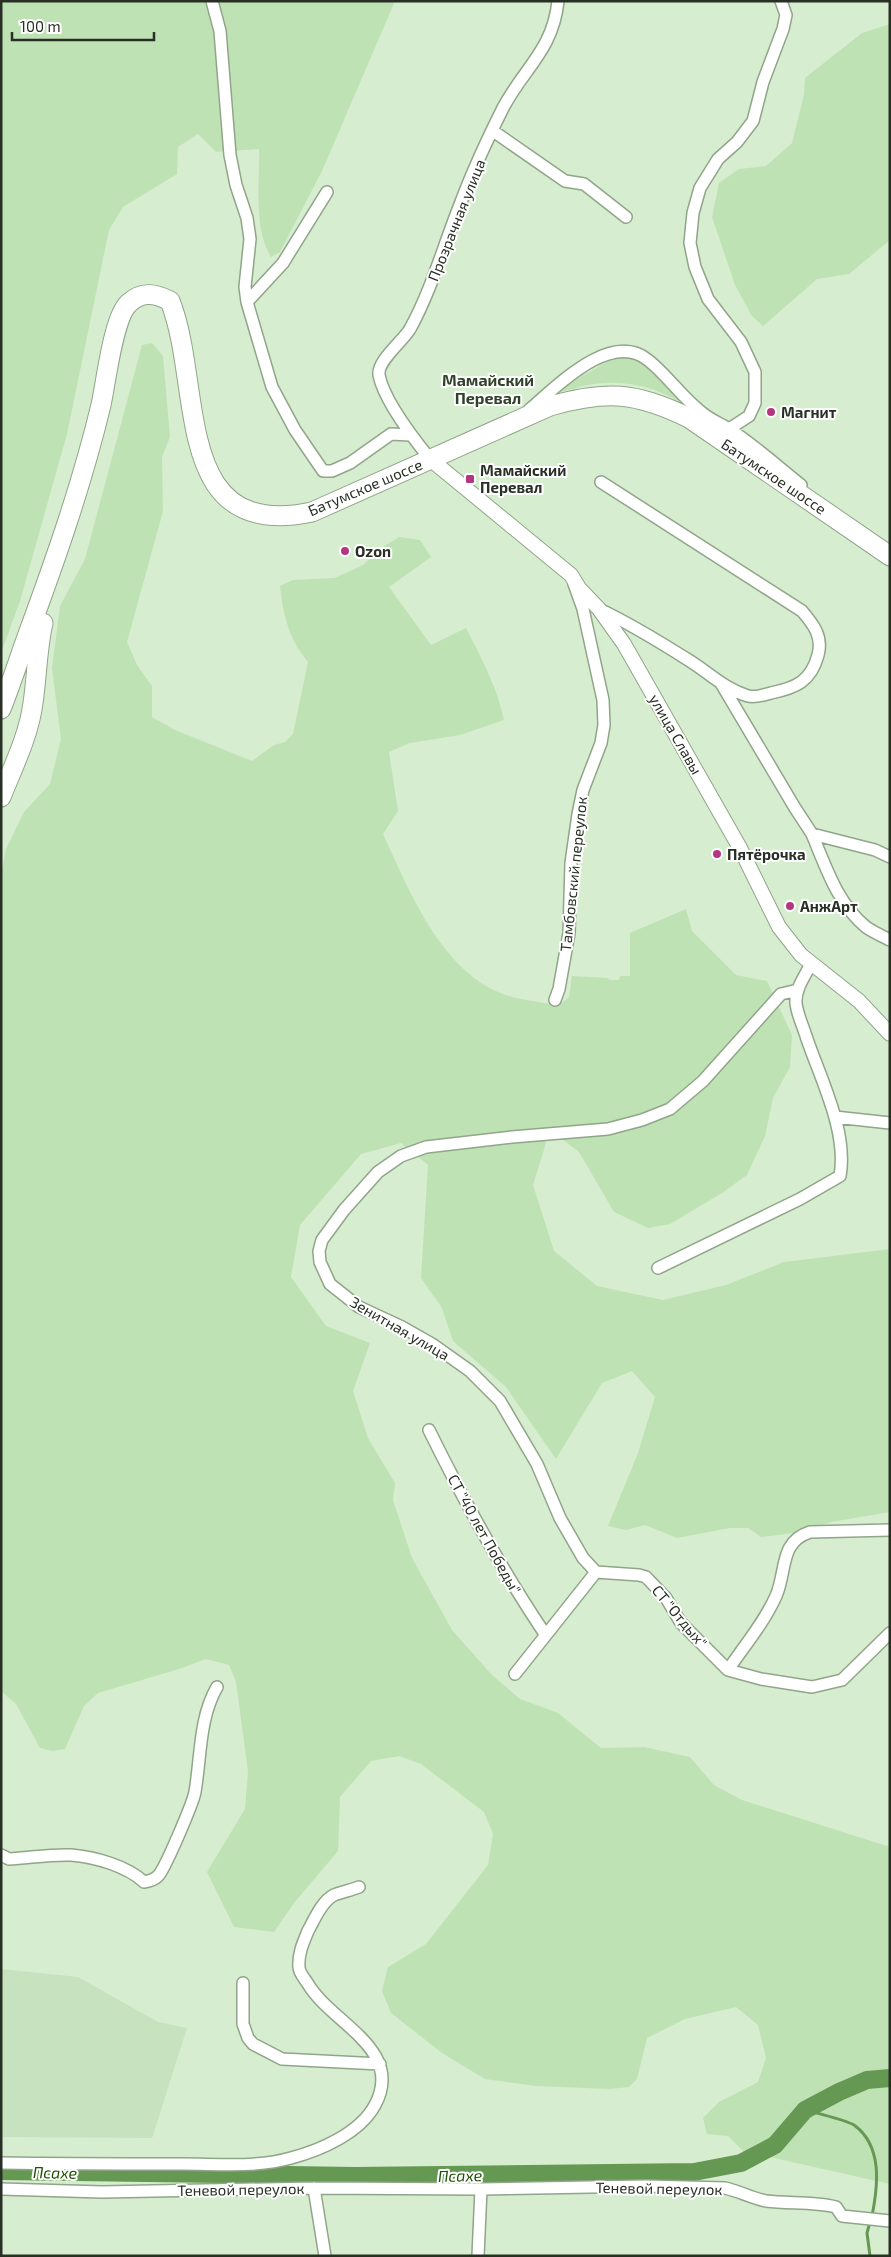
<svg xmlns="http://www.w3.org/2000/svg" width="891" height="2257" viewBox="0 0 891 2257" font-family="'Exo 2',sans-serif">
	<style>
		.built { fill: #c6e2be }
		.green { fill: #bfe2b4 }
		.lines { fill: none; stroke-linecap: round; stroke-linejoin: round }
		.stream { stroke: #659853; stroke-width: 3 }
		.river { stroke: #659853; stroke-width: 18 }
		.minor-casing { stroke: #90a589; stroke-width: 14 }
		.tertiary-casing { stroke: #90a589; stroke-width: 16 }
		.trunk-casing { stroke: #90a589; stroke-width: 21 }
		.minor { stroke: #fff; stroke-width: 11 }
		.tertiary { stroke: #fff; stroke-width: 14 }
		.trunk { stroke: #fff; stroke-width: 19 }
		.poi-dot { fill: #b53581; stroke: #fff; stroke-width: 2 }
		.labels { text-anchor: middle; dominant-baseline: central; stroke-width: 4; stroke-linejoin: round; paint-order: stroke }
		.street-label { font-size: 15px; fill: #283025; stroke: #fff }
		.poi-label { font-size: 15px; font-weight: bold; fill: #283025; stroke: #fff; text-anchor: start }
		.neighbourhood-label { font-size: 16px; font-weight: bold; fill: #30422a; stroke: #fff }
		.water-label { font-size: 16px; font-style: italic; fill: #1f5106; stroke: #fff }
	</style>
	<rect width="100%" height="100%" fill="#d6edcf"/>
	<!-- built -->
	<path class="built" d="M1 1969 78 1977 158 2022 187 2028 152 2138 1 2137Z"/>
	<!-- green -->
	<path class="green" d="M1 1H395L322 171 280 252 271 257C253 229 260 181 259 149L216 152 198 134 178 147 177 174 123 207 109 230 67 434 20 601 1 653Z
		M890 24V240L849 274 817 279 763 326 752 316 735 285 712 217 719 183 739 169 766 166 792 143 804 95 805 78 862 33Z
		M152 343 163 356 170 437 162 457 163 511 127 642 137 665 152 686V717L175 730 252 761 274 745 285 742 293 734 308 662C289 640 283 614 280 586L293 580 335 578 363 565 380 549 399 537 420 540 431 557 389 587 431 645 466 628C481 657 497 687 504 720L460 735 410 743 389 752 398 811 383 834C409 890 439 966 498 992 515 1000 539 1001 558 1006L569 997 572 976 608 978 609 980H619L620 976H630V933L686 909 692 931 736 975 767 981 792 1035 790 1067 773 1098 765 1136 747 1175 722 1193 670 1224 648 1228 614 1212 579 1152 550 1130 533 1185 554 1251 597 1286 663 1300 726 1285 784 1262 890 1249V1512L831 1522 801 1532 761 1537 748 1528H730L677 1538 645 1525 626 1530 608 1526 638 1453 655 1397 632 1371 602 1383 556 1459 506 1387 453 1341 442 1308 421 1278 428 1165 401 1143 361 1154 300 1225 291 1277 326 1326 370 1343 353 1391 368 1438 395 1483 393 1500 412 1558 452 1630 492 1675 520 1699 558 1713 601 1748 644 1747 690 1757 714 1785 742 1800 890 1847V2184L743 2151 728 2136 707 2134 703 2118 719 2102 758 2082 766 2058 758 2025 736 2007 685 2019 647 2038 637 2079 629 2087 610 2089 536 2086 485 2079 442 2053 391 2013 382 1991 388 1967 426 1944 488 1865 493 1834 484 1812 421 1764 399 1756 371 1761 340 1797 338 1851 294 1903 274 1932 234 1927 207 1872 245 1809 248 1771 236 1682 229 1665 206 1659 179 1669 98 1693 84 1706 65 1749 52 1751 40 1748 16 1704 1 1691V874L6 849 24 812 50 784 61 739 52 668 60 606 85 559 142 345Z
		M623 356 638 360 692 410C662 388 625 378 588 385 578 387 568 391 557 392L558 390 612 359Z"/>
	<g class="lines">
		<!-- stream -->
		<path class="stream" d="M805 2110C816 2113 846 2120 854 2125 883 2146 878 2186 872 2216
			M870 2256 867 2233 870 2222"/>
		<!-- river -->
		<path class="river" d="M1 2171 355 2176 694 2172 741 2163 775 2145 805 2110 839 2092 867 2080 890 2078"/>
		<!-- minor casing -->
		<g class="minor-casing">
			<path id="minor" d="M212 1 220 31 230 155 236 185 247 218 250 239 245 287 247 302 272 387 295 430 323 471H332L350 463 391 434 410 435
				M493 131 565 181 584 184 626 217
				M247 302 283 263 327 192
				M529 410C557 386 611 330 648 360 667 375 681 396 700 411 709 419 719 423 729 429 754 445 777 466 801 485
				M729 429 749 416 755 403V372L741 342 708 299 695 267 690 243 693 213 700 188 718 159 737 142 753 121 763 82 783 29 786 15 781 1
				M430 459C413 438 384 401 379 375 377 361 403 341 410 329 432 289 444 244 461 202 473 170 488 138 503 108 524 68 553 50 558 1
				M599 609C631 624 660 642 690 661 709 673 725 689 748 696 755 698 764 695 771 693 795 688 811 682 818 655 823 637 814 625 802 611L601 482
				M722 685 795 808 812 834 875 850 890 857
				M812 834C826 867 837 903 866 927 873 932 882 936 890 940
				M555 1000 559 989 569 933 571 863 578 814 583 790 601 743 604 725 603 700 583 609 574 584
				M835 1117 890 1123
				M658 1268 800 1199 840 1176C848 1131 820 1078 806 1036 803 1026 797 1014 796 1003 795 989 805 976 811 964
				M429 1430C464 1501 501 1569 545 1634
				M596 1572 583 1558 560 1518 537 1464 500 1401 470 1371 432 1344 402 1327 359 1307 330 1284 320 1262 319 1251 322 1240 344 1210 378 1172 401 1156 426 1147 512 1137 608 1129 642 1120 670 1109 703 1081 781 994 798 990
				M596 1572 639 1575 646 1577 666 1598 681 1623 728 1670 761 1679 812 1687 842 1680 890 1633
				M728 1670C744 1646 764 1623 776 1596 787 1571 779 1542 810 1532L890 1530
				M515 1674 596 1572
				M1 1855 9 1859C29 1858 51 1854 71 1855 95 1857 127 1866 144 1882 150 1881 154 1880 158 1876 165 1869 193 1803 195 1792 201 1757 199 1718 217 1687
				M243 1983V2024L248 2038 253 2044 282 2059 380 2064
				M1 2163C62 2164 122 2164 182 2164 218 2164 256 2168 291 2158 321 2150 360 2133 375 2105 405 2049 331 2023 308 1984 305 1979 299 1973 299 1967 298 1954 303 1943 308 1931 314 1920 322 1901 334 1895 342 1892 351 1890 359 1887
				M314 2188 325 2256
				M1 2189 102 2192 314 2188 481 2189 646 2186 725 2188C739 2191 751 2198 766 2201 789 2204 813 2201 836 2207L842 2216 890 2221
				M478 2256 481 2189"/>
		</g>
		<!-- tertiary casing -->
		<g class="tertiary-casing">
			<path id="tertiary" d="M430 459 571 575 579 588 599 609 624 644 740 848 779 927 801 955 859 1001 890 1034"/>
		</g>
		<!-- trunk casing -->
		<g class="trunk-casing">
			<path id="trunk" d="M1 709C11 684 19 659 28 634 56 558 82 484 101 405 106 383 113 317 129 303 142 291 155 293 170 301 204 386 170 542 312 512L550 406C607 390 636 392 689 418L890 556
				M1 797C13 767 29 735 33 703 37 676 37 649 43 623"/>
		</g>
		<!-- minor -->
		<use href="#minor" class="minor"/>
		<!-- tertiary -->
		<use href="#tertiary" class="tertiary"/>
		<!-- trunk -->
		<use href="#trunk" class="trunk"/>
	</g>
	<!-- markers -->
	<g class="poi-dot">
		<circle cx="771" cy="412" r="5"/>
		<rect x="465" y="474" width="10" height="10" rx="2.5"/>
		<circle cx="345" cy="551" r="5"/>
		<circle cx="717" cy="854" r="5"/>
		<circle cx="790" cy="906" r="5"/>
	</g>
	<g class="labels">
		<!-- street labels -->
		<g class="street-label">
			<text transform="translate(456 220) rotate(-68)">Прозрачная улица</text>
			<text transform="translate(774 476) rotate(34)">Батумское шоссе</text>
			<text transform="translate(365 487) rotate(-23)">Батумское шоссе</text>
			<text transform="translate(676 734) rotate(60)">улица Славы</text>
			<text transform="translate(573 874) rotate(-84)">Тамбовский переулок</text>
			<text transform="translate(400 1328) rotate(30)">Зенитная улица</text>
			<text transform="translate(485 1534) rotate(61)">СТ "40 лет Победы"</text>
			<text transform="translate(680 1616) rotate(50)">СТ "Отдых"</text>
			<text transform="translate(659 2188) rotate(1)">Теневой переулок</text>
			<text transform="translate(241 2189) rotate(-1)">Теневой переулок</text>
		</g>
		<!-- poi labels -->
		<g class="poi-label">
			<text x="781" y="412">Магнит</text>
			<text x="480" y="470">Мамайский<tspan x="480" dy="17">Перевал</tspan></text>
			<text x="355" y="551">Ozon</text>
			<text x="727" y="854">Пятёрочка</text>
			<text x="800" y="906">АнжАрт</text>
		</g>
		<!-- neighbourhood labels -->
		<g class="neighbourhood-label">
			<text x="488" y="379">Мамайский<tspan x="488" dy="18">Перевал</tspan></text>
		</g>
		<!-- water labels -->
		<g class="water-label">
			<text transform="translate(55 2172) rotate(1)">Псахе</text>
			<text transform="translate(460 2175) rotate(-1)">Псахе</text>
		</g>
	</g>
	<!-- border -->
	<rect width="891" height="2257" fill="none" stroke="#283025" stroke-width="5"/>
	<!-- scale -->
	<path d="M12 32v8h142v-8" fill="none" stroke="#283025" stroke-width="2.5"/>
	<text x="20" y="32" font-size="15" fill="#283025" stroke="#ffffff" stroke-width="4" paint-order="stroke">100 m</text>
</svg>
